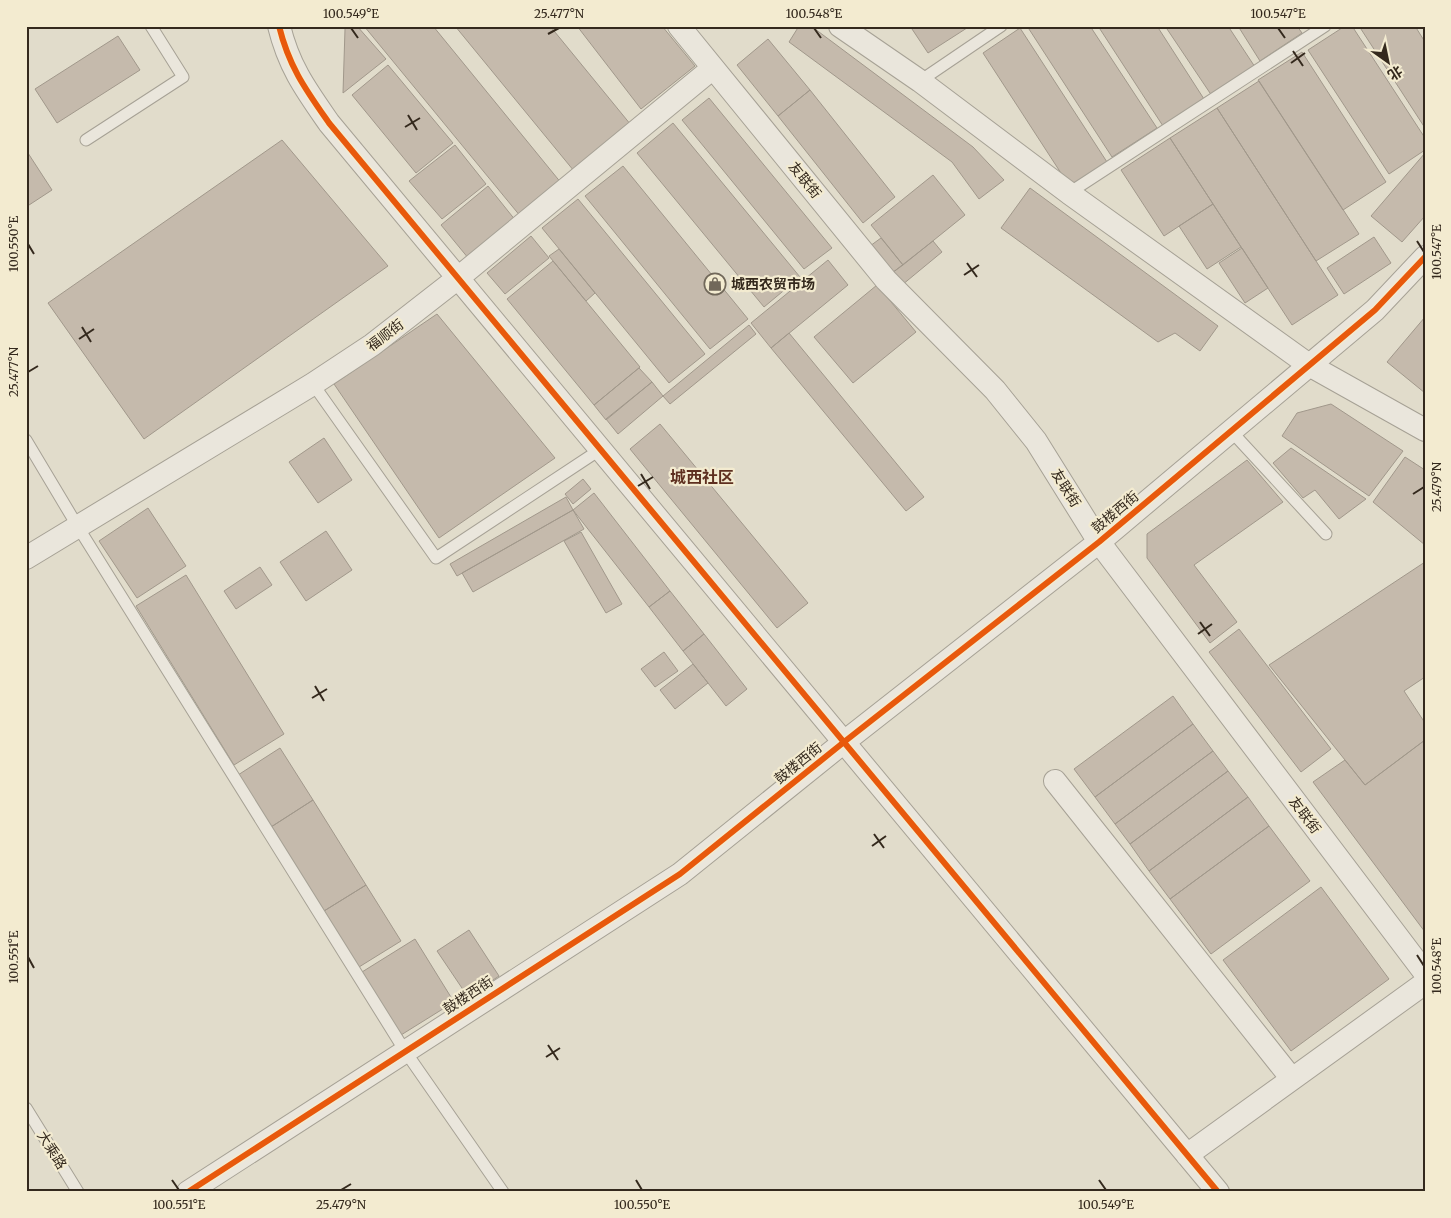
<svg xmlns="http://www.w3.org/2000/svg" width="1451" height="1218" viewBox="0 0 1451 1218" font-family="Merriweather,'Noto Sans SC',serif">
	<style>
		.building { fill: #c5baac; stroke: #a1988b }
		.lines { fill: none; stroke-linecap: round; stroke-linejoin: round }
		.service-casing { stroke: #a6a195; stroke-width: 13 }
		.minor-casing { stroke: #a6a195; stroke-width: 24 }
		.service { stroke: #eae6dc; stroke-width: 11 }
		.minor { stroke: #eae6dc; stroke-width: 22 }
		.cycleway-casing { stroke: #f3ebd0; stroke-width: 9 }
		.cycleway { stroke: #e8590c; stroke-width: 6 }
		.ticks { fill: none; stroke: #34291d; stroke-width: 2 }
		.labels { text-anchor: middle; dominant-baseline: central; stroke-width: 4.5; stroke-linejoin: round; paint-order: stroke }
		.street-label { font-size: 14px; fill: #34291d; stroke: #f3ebd0 }
		.poi-label { font-size: 14px; font-weight: bold; fill: #34291d; stroke: #f3ebd0; text-anchor: start }
		.quarter-label { font-size: 16px; font-weight: bold; fill: #5e2f1f; stroke: #f3ebd0 }
		.neatline { fill: none; stroke: #34291d; stroke-width: 2 }
		.ticks-label { font-size: 12px; text-anchor: middle; fill: #34291d }
	</style>
	<rect width="100%" height="100%" fill="#e1dccb"/>
	<!-- building -->
	<path class="building" d="M348 26H357L386 59 343 93 345 29Z
		M364 26H433L562 184 521 217Z
		M455 26H550L631 125 574 171Z
		M577 26H662L695 66 641 109Z
		M799 26H811L973 147 1004 180 979 199 952 162 789 42Z
		M910 26H970L928 53Z
		M1027 26H1090L1157 128 1112 157Z
		M1098 26H1157L1204 99 1163 126Z
		M1165 26H1228L1255 67 1212 96Z
		M1238 26H1297L1302 33 1260 61Z
		M1345 26H1352L1425 138V150L1389 174 1308 50Z
		M1359 26H1415L1425 42V128Z
		M1020 28 1107 162 1070 187 983 53Z
		M118 36 140 70 57 123 35 89Z
		M768 39 810 90 778 116 737 65Z
		M1302 52 1386 182 1343 210 1258 80Z
		M388 65 453 143 416 173 352 95Z
		M1259 81 1359 234 1316 261 1217 108Z
		M810 90 895 197 863 223 778 116Z
		M709 98 832 248 804 269 682 120Z
		M1217 108 1338 295 1292 325 1170 138Z
		M673 123 800 277 764 307 637 153Z
		M1170 138 1213 204 1164 236 1121 170Z
		M282 140 388 266 144 439 48 303Z
		M455 145 486 184 442 219 409 181Z
		M26 150 52 190 26 207Z
		M1425 153V216L1402 242 1371 216Z
		M623 166 748 319 710 349 585 196Z
		M933 175 965 215 903 265 871 225Z
		M488 186 516 221 469 259 441 225Z
		M1030 188 1218 326 1200 351 1175 333 1158 342 1001 228Z
		M578 199 705 354 669 383 542 228Z
		M1213 204 1241 247 1207 269 1179 226Z
		M531 236 549 258 505 294 487 273Z
		M1374 237 1391 263 1344 294 1327 268Z
		M881 238 903 265 892 273 870 246Z
		M933 241 942 252 902 285 892 273Z
		M1242 248 1268 288 1245 303 1219 263Z
		M559 249 595 293 586 301 549 256Z
		M828 260 848 285 771 348 751 323Z
		M553 261 640 367 594 405 507 299Z
		M877 285 916 332 853 383 814 337Z
		M437 314 555 458 439 538 334 384Z
		M1425 317V393L1387 362Z
		M749 325 756 334 670 404 663 396Z
		M789 333 924 497 906 511 771 348Z
		M639 368 652 382 606 420 594 405Z
		M652 382 663 396 618 434 606 419Z
		M1331 404 1403 451 1369 496 1282 436 1297 413Z
		M660 424 808 603 777 628 630 449Z
		M324 438 352 480 318 503 289 462Z
		M1291 448 1366 499 1339 519 1315 490 1303 498 1273 463Z
		M1405 457 1425 470V545L1373 502Z
		M1247 460 1283 502 1194 565 1237 622 1210 643 1147 558V534Z
		M583 479 591 489 573 504 565 494Z
		M594 493 670 591 649 607 573 510Z
		M566 497 573 510 457 576 450 564Z
		M148 508 186 566 137 598 99 541Z
		M573 510 584 529 473 592 462 573Z
		M326 531 352 570 306 601 280 562Z
		M581 532 622 604 606 613 564 541Z
		M1425 562V677L1404 691 1425 723V740L1365 785 1269 665Z
		M260 567 272 585 236 609 224 591Z
		M186 575 284 734 234 765 136 606Z
		M670 591 704 634 683 651 649 607Z
		M1239 629 1331 749 1301 772 1209 652Z
		M704 634 747 689 726 706 683 651Z
		M664 652 678 671 655 687 641 669Z
		M693 664 708 683 675 709 660 690Z
		M1173 696 1193 724 1095 797 1074 769Z
		M1193 724 1213 751 1115 824 1095 797Z
		M1425 740V932L1313 782 1345 760 1365 785Z
		M280 748 313 800 271 827 238 775Z
		M1213 751 1228 771 1130 844 1115 824Z
		M1228 771 1248 797 1149 871 1130 844Z
		M1248 797 1269 826 1170 899 1149 871Z
		M313 800 366 885 324 911 271 827Z
		M1269 826 1310 881 1211 954 1170 899Z
		M366 885 401 941 359 967 324 911Z
		M1321 887 1389 979 1291 1051 1223 960Z
		M469 930 499 976 468 997 437 951Z
		M415 939 454 1002 401 1035 362 972Z"/>
	<g class="lines">
		<!-- service casing -->
		<g class="service-casing">
			<path id="service" d="M920 81 1001 26
				M86 140 183 77 151 26
				M1069 193 1325 26
				M313 384 436 558 601 449
				M1231 431 1326 534
				M26 440 78 527 405 1051 503 1192
				M26 1108 78 1192"/>
		</g>
		<!-- minor casing -->
		<g class="minor-casing">
			<path id="minor" d="M279 26C289 67 306 90 329 123L1218 1192
				M679 26 886 280 995 390 1036 441 1099 542 1425 973
				M840 26 920 81 1069 193 1309 365 1425 430
				M26 558 313 384 372 345 458 278 713 68
				M1055 781 1292 1079
				M1187 1155 1425 983
				M188 1192 680 874 844 742 1099 542 1375 310 1425 257"/>
		</g>
		<!-- service -->
		<use href="#service" class="service"/>
		<!-- minor -->
		<use href="#minor" class="minor"/>
		<!-- cycleway casing -->
		<g class="cycleway-casing">
			<path id="cycleway" d="M279 26C289 67 306 90 329 123L1218 1192
				M188 1192 680 874 844 742 1099 542 1375 310 1425 257"/>
		</g>
		<!-- cycleway -->
		<use href="#cycleway" class="cycleway"/>
	</g>
	<!-- ticks -->
	<path class="ticks" d="M351 28 358 38M814 28 821 38M1278 28 1285 38M548 34 559 28M1293 51 1303 66M1291 63 1305 53M408 115 417 130M405 127 420 118M1417 241 1424 252M28 244 34 254M967 263 977 277M964 275 979 265M82 327 91 342M79 339 94 329M28 372 38 366M641 474 650 489M638 486 653 477M1413 494 1424 487M1200 622 1210 636M1198 634 1212 624M315 686 324 701M312 698 327 689M874 834 884 848M872 846 886 836M1417 955 1424 966M28 957 34 968M548 1045 558 1060M546 1057 560 1048M172 1180 179 1190M636 1180 642 1190M1099 1180 1106 1190M341 1190 351 1184"/>
	<!-- icons -->
	<defs>
		<g id="shop-ring" transform="scale(1.125)"><circle r="9.5" fill="#f3ebd0" stroke="#71685a" stroke-width="1.5"/><path d="M-5-2.5h2.3a2.7 3.5 0 0 1 5.4 0H5L5.5 6h-11ZM-1.5-2.5h3a1.5 2.3 0 0 0-3 0Z" fill="#71685a"/></g>
	</defs>
	<g fill-rule="evenodd">
		<use href="#shop-ring" x="715" y="284"/>
	</g>
	<g class="labels">
		<!-- street labels -->
		<g class="street-label">
			<text transform="translate(805 180) rotate(51)">友联街</text>
			<text transform="translate(385 335) rotate(-37)">福顺街</text>
			<text transform="translate(1066 488) rotate(58)">友联街</text>
			<text transform="translate(1115 512) rotate(-40)">鼓楼西街</text>
			<text transform="translate(798 763) rotate(-39)">鼓楼西街</text>
			<text transform="translate(1305 815) rotate(53)">友联街</text>
			<text transform="translate(468 995) rotate(-33)">鼓楼西街</text>
			<text transform="translate(52 1150) rotate(58)">大乘路</text>
		</g>
		<!-- poi labels -->
		<g class="poi-label">
			<text x="731" y="284">城西农贸市场</text>
		</g>
		<!-- quarter labels -->
		<g class="quarter-label">
			<text x="702" y="477">城西社区</text>
		</g>
	</g>
	<!-- border -->
	<rect width="1451" height="1218" fill="none" stroke="#f3ebd0" stroke-width="55"/>
	<!-- north arrow -->
	<g transform="translate(1388 62) rotate(147)" stroke="#f3ebd0" stroke-width="4" paint-order="stroke">
	<path d="M0-4L9 19L0 12L-9 19Z" fill="#34291d"/>
	<text y="-8" font-size="14" font-weight="bold" text-anchor="middle" fill="#34291d">北</text>
	</g>
	<rect x="28" y="28" width="1396" height="1162" class="neatline"/>
	<g class="ticks-label">
		<text x="351" y="18">100.549°E</text>
		<text x="559" y="18">25.477°N</text>
		<text x="814" y="18">100.548°E</text>
		<text x="1278" y="18">100.547°E</text>
		<text transform="translate(14 244) rotate(-90)" y="4">100.550°E</text>
		<text transform="translate(1437 252) rotate(-90)" y="4">100.547°E</text>
		<text transform="translate(14 372) rotate(-90)" y="4">25.477°N</text>
		<text transform="translate(1437 487) rotate(-90)" y="4">25.479°N</text>
		<text transform="translate(14 957) rotate(-90)" y="4">100.551°E</text>
		<text transform="translate(1437 966) rotate(-90)" y="4">100.548°E</text>
		<text x="179" y="1209">100.551°E</text>
		<text x="341" y="1209">25.479°N</text>
		<text x="642" y="1209">100.550°E</text>
		<text x="1106" y="1209">100.549°E</text>
	</g>
</svg>
